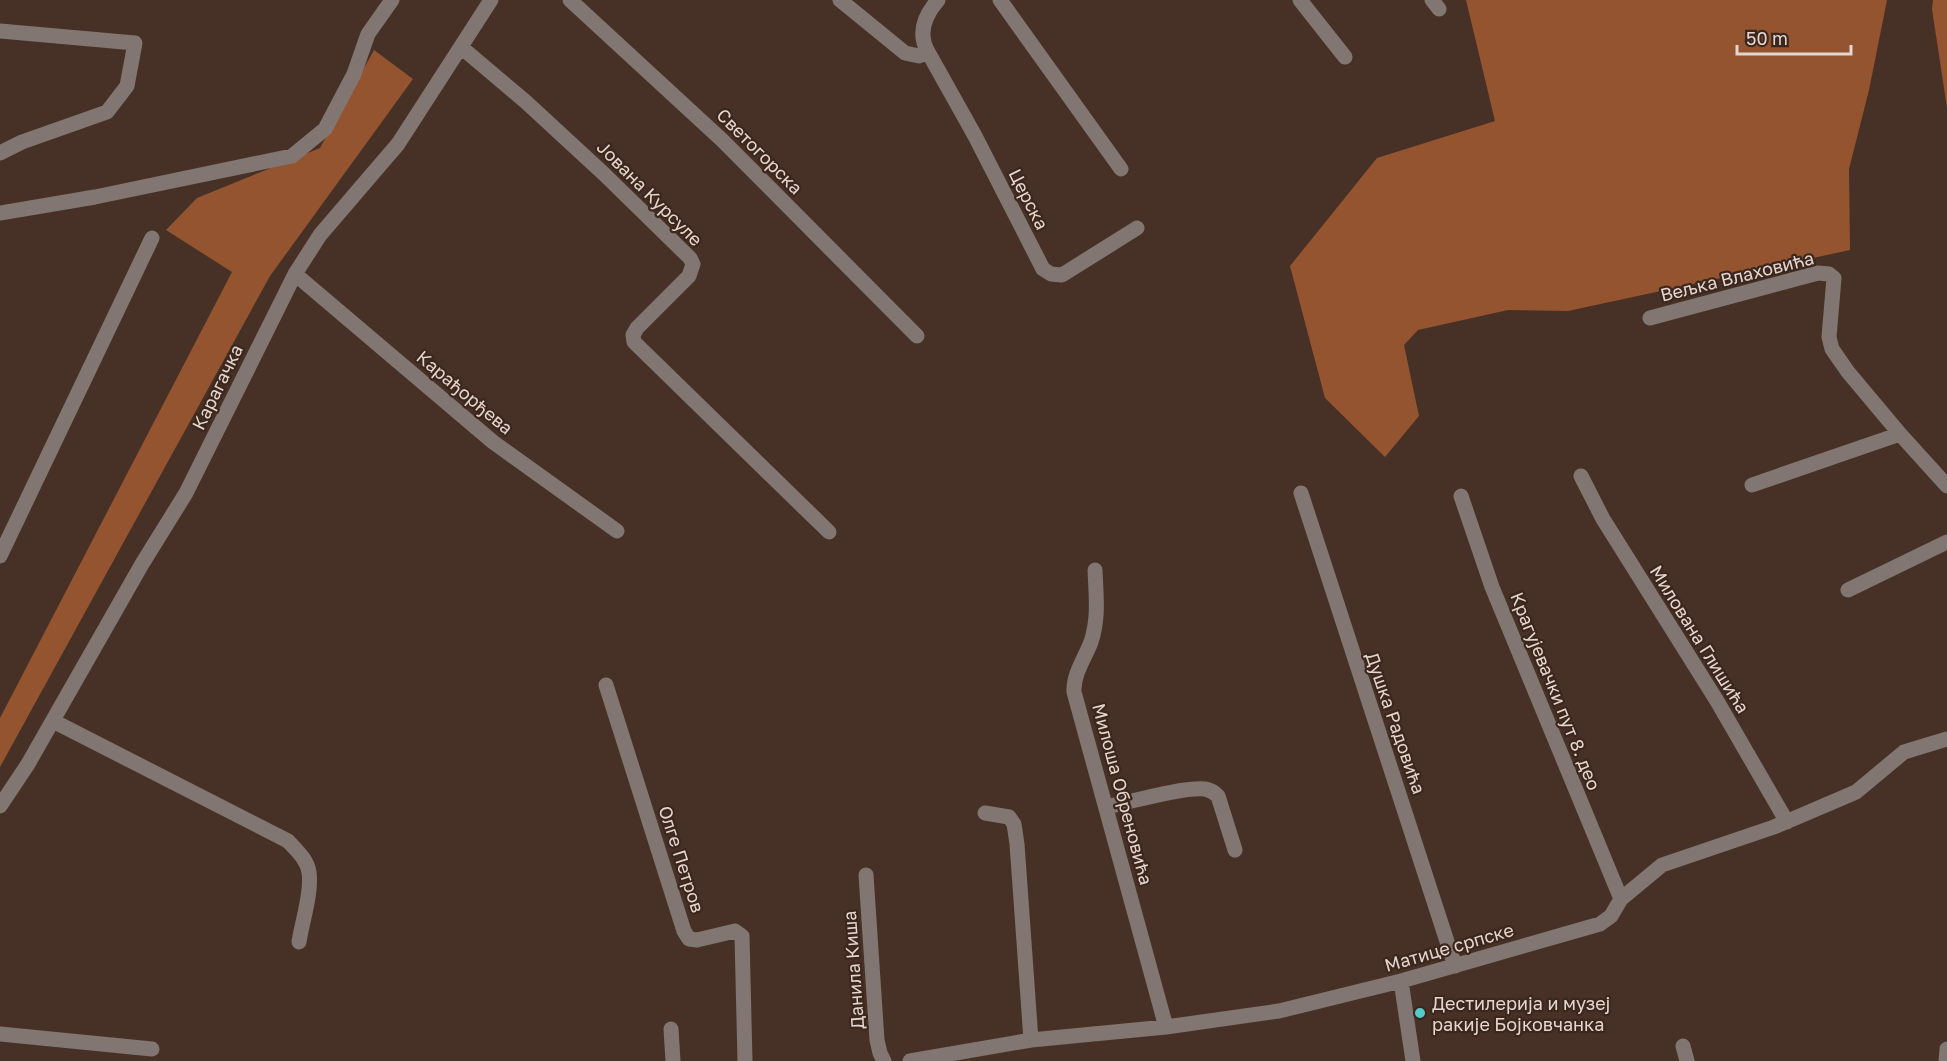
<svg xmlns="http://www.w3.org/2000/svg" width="1947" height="1061" viewBox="0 0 1947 1061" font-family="'Golos Text',sans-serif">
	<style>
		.forest { fill: #955430 }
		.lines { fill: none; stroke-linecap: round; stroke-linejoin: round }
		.minor { stroke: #817671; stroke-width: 15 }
		.poi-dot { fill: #53cdca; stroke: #3c271d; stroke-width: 2 }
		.labels { text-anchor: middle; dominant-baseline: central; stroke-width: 4.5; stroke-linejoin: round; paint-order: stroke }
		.street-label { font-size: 18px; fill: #e4d6cf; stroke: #3c271d }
		.poi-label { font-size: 18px; fill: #e4d6cf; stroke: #3c271d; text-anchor: start }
	</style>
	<rect width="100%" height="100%" fill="#473127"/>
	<!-- forest -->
	<path class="forest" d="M1466 0H1887L1869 90 1849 169 1850 250 1568 311 1508 310 1418 330 1404 345 1419 416 1385 457 1325 398 1290 266 1377 158 1495 121Z
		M1933 0H1947V108L1932 9Z
		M374 50 413 79 270 276 0 767V718L232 272 166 230 197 198 320 148Z"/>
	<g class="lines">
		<!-- minor -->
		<path class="minor" d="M570 0 722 140 917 336
			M840 0 905 53 919 56 928 52 975 136 1043 269 1051 274 1062 275 1137 228
			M1000 0 1121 169
			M1300 0 1345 57
			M1432 0 1439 9
			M0 31 135 43 127 86 107 112 22 142 0 153
			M461 47 526 102 604 174 690 258 693 264 689 276 637 328 633 335 634 342 829 532
			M928 52C917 33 925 15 938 0
			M0 213 95 197 292 156 325 129 354 74 368 34 392 0
			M295 274 493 442 617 531
			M1650 318 1818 273 1829 274 1834 278 1829 337 1832 349 1848 372 1900 434 1947 486
			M1581 476 1603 519 1717 701 1787 822
			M1752 485 1900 434
			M1301 493 1455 966
			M1461 496 1492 587 1621 899
			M0 556 152 238
			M1095 570C1096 595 1099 618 1091 642 1085 658 1073 674 1074 692L1166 1027
			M1848 590 1947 542
			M606 685 684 931 689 939 697 940 735 931 742 936 745 1061
			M53 721 288 841C296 850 307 859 309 872 312 892 302 922 299 942
			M0 806 28 764 142 564 186 493 295 274 320 235 398 144 491 0
			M1106 807C1131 802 1181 787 1205 789 1211 790 1214 792 1218 796L1235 850
			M985 813 1009 817 1014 824 1017 844 1031 1040
			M866 875 877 1040 880 1053 884 1061
			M1401 981 1413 1061
			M671 1029 673 1061
			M0 1034 152 1049
			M1683 1046 1687 1061
			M910 1061 1031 1040 1166 1027 1279 1011 1401 981 1600 924 1611 916 1621 899 1662 865 1774 827 1856 792 1904 752 1947 739
			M1946 1061 1947 1049"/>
	</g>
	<!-- markers -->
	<circle class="poi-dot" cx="1420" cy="1013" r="6"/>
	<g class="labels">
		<!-- street labels -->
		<g class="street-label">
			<text transform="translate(760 151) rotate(45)">Светогорска</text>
			<text transform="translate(650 193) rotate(45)">Јована Курсуле</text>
			<text transform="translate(1029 199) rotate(63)">Церска</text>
			<text transform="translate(1737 276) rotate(-14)">Вељка Влаховића</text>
			<text transform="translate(217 387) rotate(-64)">Карагачка</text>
			<text transform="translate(465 392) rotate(40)">Карађорђева</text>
			<text transform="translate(1700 639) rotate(58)">Милована Глишића</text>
			<text transform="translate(1556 691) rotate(68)">Крагујевачки пут 8. део</text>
			<text transform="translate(1396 723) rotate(71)">Душка Радовића</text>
			<text transform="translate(1123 794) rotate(75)">Милоша Обреновића</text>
			<text transform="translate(682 859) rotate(72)">Олге Петров</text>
			<text transform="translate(1449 947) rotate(-16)">Матице српске</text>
			<text transform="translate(853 970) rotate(-94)">Данила Киша</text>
		</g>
		<!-- poi labels -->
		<g class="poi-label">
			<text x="1432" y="1003">Дестилерија и музеј<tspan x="1432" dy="21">ракије Бојковчанка</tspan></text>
		</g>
	</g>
	<!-- scale -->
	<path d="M1737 45v9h114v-9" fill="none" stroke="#e4d6cf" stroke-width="3"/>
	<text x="1746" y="45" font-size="18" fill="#e4d6cf" stroke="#3c271d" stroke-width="4.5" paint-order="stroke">50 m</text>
</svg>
